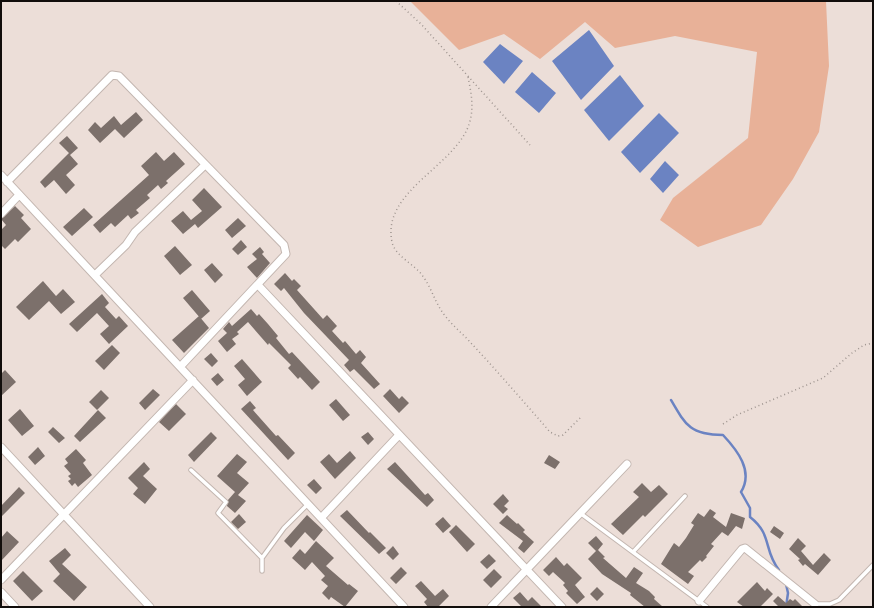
<svg xmlns="http://www.w3.org/2000/svg" width="874" height="608" viewBox="0 0 874 608" font-family="'Roboto Serif',serif">
	<style>
		.green { fill: #e8b198 }
		.water { fill: #6b83c2 }
		.lines { fill: none; stroke-linecap: round; stroke-linejoin: round }
		.stream { stroke: #6b83c2; stroke-width: 2.5 }
		.building { fill: #7c706b }
		.service-casing { stroke: #c3b6b0; stroke-width: 5.5 }
		.minor-casing { stroke: #c3b6b0; stroke-width: 9 }
		.path { stroke: #9f9590; stroke-width: 1.5; stroke-dasharray: 1 3; stroke-linecap: butt }
		.service { stroke: #fff; stroke-width: 3.5 }
		.minor { stroke: #fff; stroke-width: 7 }
	</style>
	<rect width="100%" height="100%" fill="#ecded8"/>
	<!-- green -->
	<path class="green" d="M410 1H826L829 66 819 132 793 179 761 225 698 247 660 220 673 198 748 138 757 52 675 36 615 48 585 22 540 59 504 34 459 50Z"/>
	<!-- water -->
	<path class="water" d="M589 30 614 66 581 100 552 61Z
		M500 44 523 61 504 84 483 62Z
		M532 72 556 93 539 113 515 92Z
		M620 75 644 106 609 141 584 110Z
		M659 113 679 133 640 173 621 152Z
		M665 161 679 175 663 193 650 179Z"/>
	<g class="lines">
		<!-- stream -->
		<path class="stream" d="M671 400C686 426 691 435 723 435 737 450 754 471 741 492L750 508V517C773 535 763 550 779 570
			M786 584 788 593 786 607"/>
	</g>
	<!-- building -->
	<path class="building" d="M136 112 143 120 124 138 115 129 100 143 88 130 95 122 101 128 114 116 121 125Z
		M67 136 78 148 70 155 78 164 66 175 75 185 66 194 54 180 45 188 40 182 69 153 59 143Z
		M156 152 164 161 174 152 185 164 166 181 168 183 161 189 158 185 147 195 150 198 136 210 139 213 131 219 128 215 115 227 111 223 100 233 93 225 149 175 141 166Z
		M204 188 222 207 198 228 195 224 183 234 171 221 183 211 191 220 202 211 192 200Z
		M15 206 24 215 21 218 31 229 18 242 15 239 5 249 1 245V230L6 225 1 219Z
		M84 208 93 217 72 236 63 227Z
		M238 218 246 226 232 238 225 230Z
		M241 240 247 247 238 255 232 249Z
		M175 246 192 265 180 275 164 256Z
		M260 247 264 252 262 254 270 263 257 278 247 267 257 259 252 254Z
		M212 263 223 275 215 283 204 270Z
		M285 273 292 281 294 279 301 286 297 290 323 319 327 315 337 326 332 331 343 343 345 341 356 354 360 350 366 357 361 363 380 384 374 389 354 369 350 372 344 365 349 360 304 313 284 288 281 291 274 284Z
		M43 281 56 296 63 289 75 302 61 314 49 301 29 320 16 307Z
		M192 290 210 311 201 319 183 298Z
		M102 294 109 303 105 307 116 319 119 316 128 326 109 344 100 334 109 326 97 313 77 332 69 324Z
		M251 309 257 316 259 314 268 324 278 336 276 338 289 354 292 352 320 382 312 390 300 377 298 379 288 368 291 365 269 343 268 345 248 322 237 332 239 334 232 339 236 344 227 352 218 341 227 333 223 329 229 322 232 326Z
		M199 316 209 328 184 353 172 340Z
		M112 345 120 353 104 370 95 361Z
		M211 353 218 361 212 367 204 359Z
		M242 359 262 382 247 396 238 385 245 379 234 366Z
		M5 370 16 382 1 396V374Z
		M218 373 224 380 217 386 211 379Z
		M153 389 160 395 145 410 139 403Z
		M390 389 399 399 402 396 409 403 399 413 383 396Z
		M101 390 109 398 97 410 89 402Z
		M336 399 350 415 343 421 329 405Z
		M250 401 256 408 253 410 276 436 278 435 295 453 288 460 241 409Z
		M176 404 186 414 169 431 159 422Z
		M20 409 34 426 22 436 8 420Z
		M98 410 106 418 80 442 74 436Z
		M53 427 65 438 59 443 48 432Z
		M211 432 217 438 194 462 188 455Z
		M368 432 374 439 368 445 361 437Z
		M38 447 45 456 35 465 28 457Z
		M76 449 86 460 83 463 92 475 78 487 75 483 72 486 68 481 71 479 68 476 71 474 64 466 68 463 65 459Z
		M350 451 356 458 335 479 320 462 329 454 337 463Z
		M237 454 247 462 237 473 249 483 238 495 246 501 235 513 227 506 228 500 235 492 217 476Z
		M549 455 560 462 555 469 544 463Z
		M144 462 150 469 143 476 157 489 145 504 133 494 138 488 128 478Z
		M395 462 425 495 428 493 434 500 427 507 387 469Z
		M314 479 322 488 316 494 307 485Z
		M642 483 651 492 659 485 668 494 645 517 643 515 623 535 611 524 639 497 633 492Z
		M19 487 25 493 1 517V506Z
		M503 494 509 501 504 506 508 509 503 514 493 504Z
		M710 509 716 513 713 517 726 527 731 513 745 518 742 529 736 526 728 536 722 532 711 544 714 546 706 556 707 557 702 562 700 560 688 572 694 576 688 584 661 564 674 543 679 547 686 538 694 525 691 523 698 513 704 517Z
		M347 510 369 533 370 532 386 548 379 554 340 516Z
		M239 514 246 522 238 529 231 522Z
		M307 515 323 530 314 541 305 532 291 548 284 541Z
		M507 515 517 524 518 523 525 530 523 532 534 542 524 553 518 548 523 541 499 523Z
		M443 517 451 526 443 533 435 524Z
		M456 525 475 544 467 552 449 532Z
		M774 526 784 533 780 539 770 532Z
		M7 531 19 542 1 561V538Z
		M596 536 603 544 598 550 605 557 603 558 626 578 634 567 643 573 636 583 649 591 655 597 654 599 663 607H645L630 595 631 593 602 574 588 559 596 551 588 543Z
		M798 538 806 546 801 551 813 565 824 553 831 560 818 575 805 564 803 566 798 560 800 559 789 549Z
		M316 541 334 558 326 566 348 585 349 584 358 591 345 607 331 597 329 600 322 593 328 586 321 580 325 576 312 562 305 570 292 558 300 549 305 554Z
		M393 546 399 554 393 560 386 553Z
		M65 548 71 555 62 564 87 587 74 601 53 581 60 574 49 561Z
		M489 554 496 561 487 569 480 562Z
		M556 557 564 566 567 563 582 578 575 585 585 597 577 604 566 593 568 591 563 585 565 583 553 572 549 576 543 570Z
		M401 567 407 573 396 584 390 578Z
		M494 569 502 577 491 588 483 580Z
		M23 571 43 591 32 601 13 581Z
		M421 581 435 596 443 589 449 596 438 607H428L424 602 427 599 415 586Z
		M757 582 765 591 767 588 773 594 760 607H744L737 602Z
		M597 587 604 594 597 601 590 594Z
		M520 592 528 601 532 597 542 607H522L513 598Z
		M778 596 786 603 790 599 793 601 795 599 803 607H779L773 601Z"/>
	<g class="lines">
		<!-- service casing -->
		<g class="service-casing">
			<path id="service" d="M191 470 226 502 218 513 262 558
				M580 513 707 607
				M634 551 685 496
				M262 571V558L284 528 308 504
				M815 604H830L839 600 873 565"/>
		</g>
		<!-- minor casing -->
		<g class="minor-casing">
			<path id="minor" d="M1 175 404 607
				M7 182 112 75 119 76 284 245 286 254 180 367
				M1 214 19 195
				M95 275 126 245 135 232 205 165
				M258 285 562 607
				M1 447 150 607
				M321 518 399 435
				M1 580 193 380
				M1 592 15 607
				M699 601 742 549 745 548 815 604
				M491 607 627 464"/>
		</g>
		<!-- path -->
		<path class="path" d="M396 1 421 24 530 145
			M468 77C471 92 474 106 470 121 459 165 381 190 392 242 395 256 414 264 422 275 432 288 435 304 446 317 453 326 463 334 471 343 498 372 524 402 550 432L558 436 563 435 582 416
			M723 424 737 415 823 378 852 353 864 345 873 343"/>
		<!-- service -->
		<use href="#service" class="service"/>
		<!-- minor -->
		<use href="#minor" class="minor"/>
	</g>
	<!-- border -->
	<rect width="874" height="608" fill="none" stroke="#110d0b" stroke-width="4"/>
</svg>
